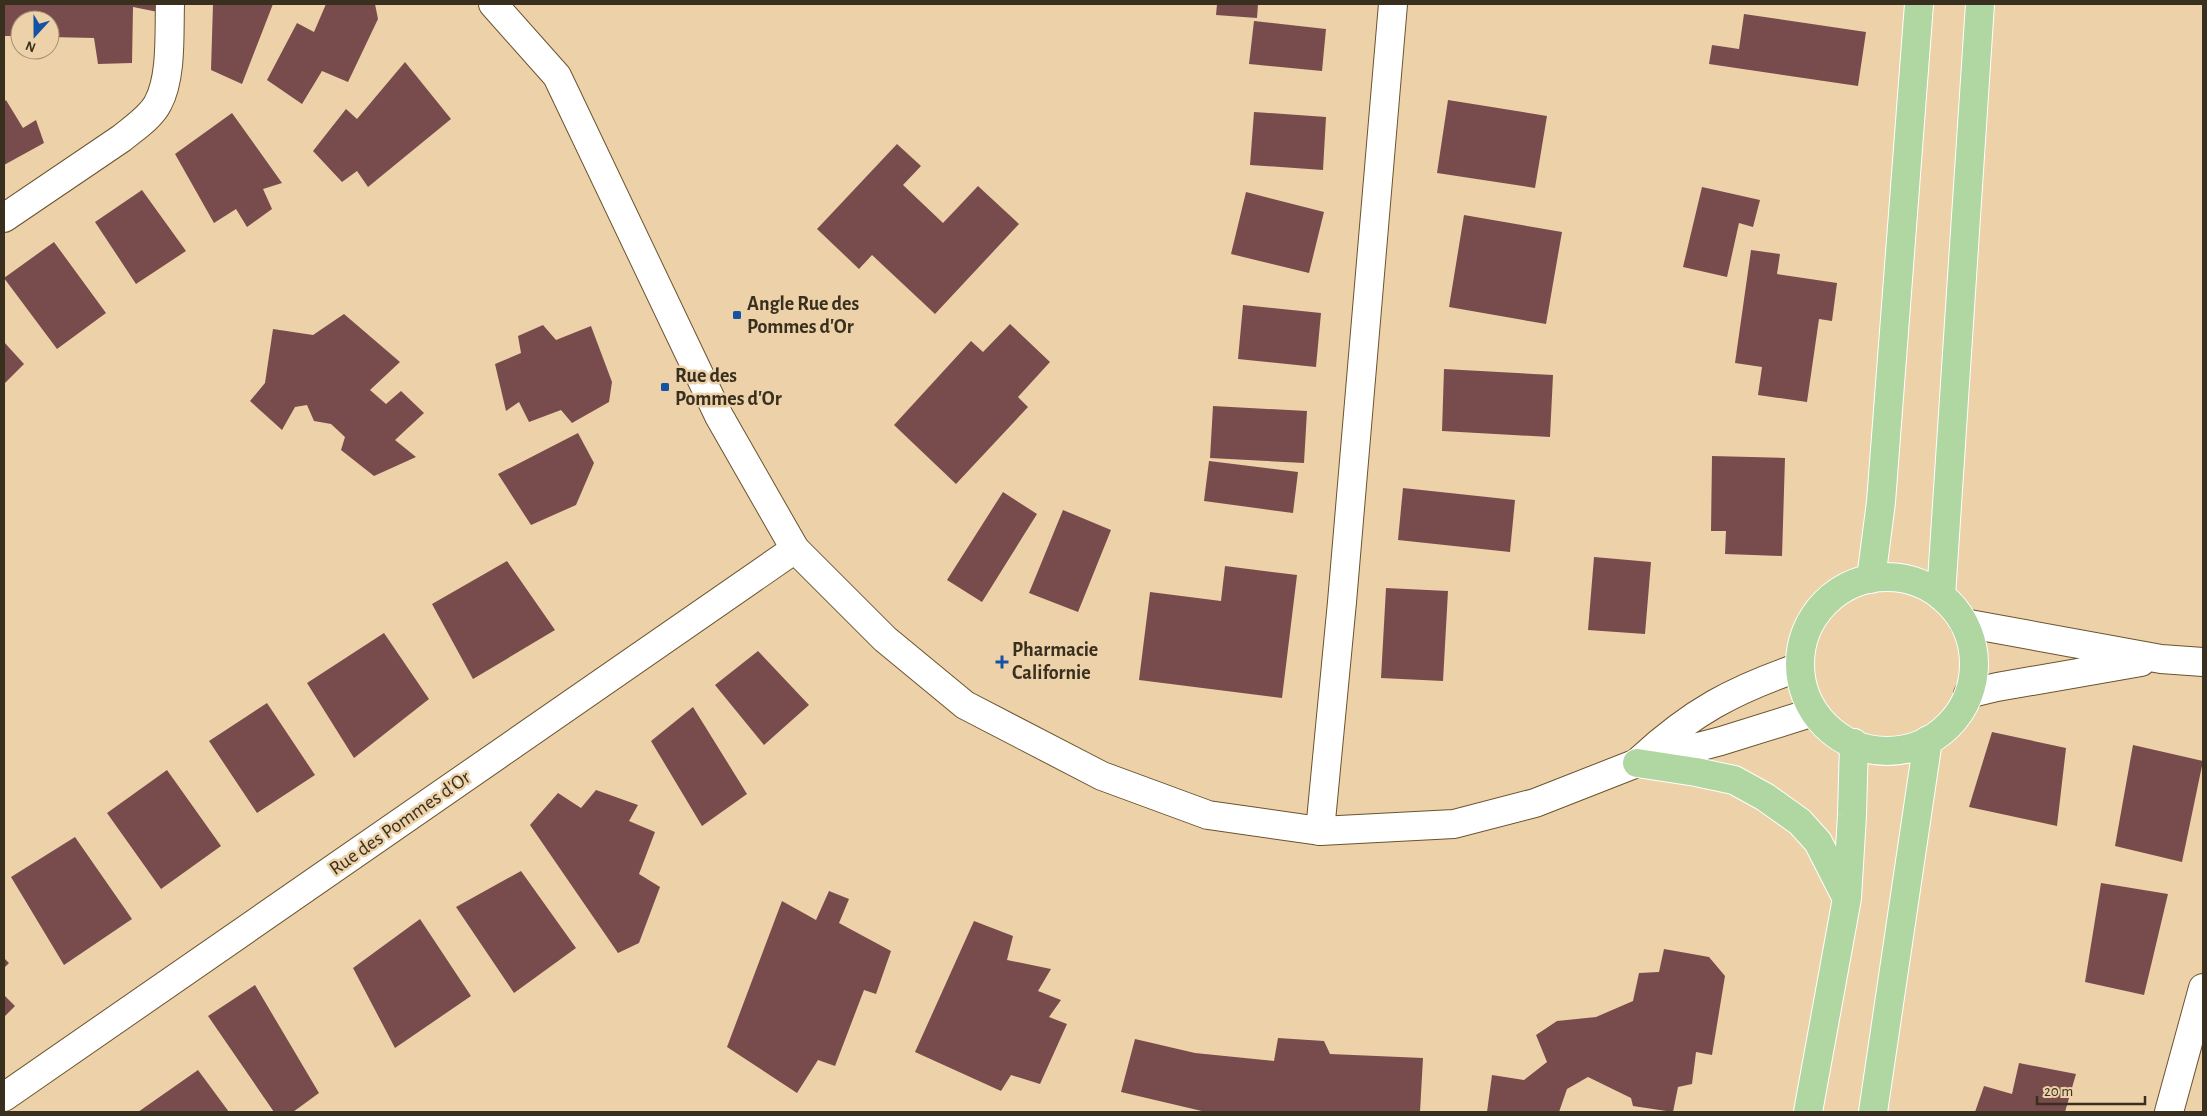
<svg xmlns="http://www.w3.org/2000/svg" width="2207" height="1116" viewBox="0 0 2207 1116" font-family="'Alegreya Sans',sans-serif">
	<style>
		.building { fill: #784c4d }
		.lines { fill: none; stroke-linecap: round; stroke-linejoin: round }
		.street-casing { stroke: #6a532e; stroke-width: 30 }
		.secondary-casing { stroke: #6a532e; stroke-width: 30 }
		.primary-casing { stroke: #fff; stroke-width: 30 }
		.street { stroke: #fff; stroke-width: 28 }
		.secondary { stroke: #fff; stroke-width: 28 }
		.primary { stroke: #b0d6a2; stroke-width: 28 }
		.poi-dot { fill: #1652a3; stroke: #edd2a9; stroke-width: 2 }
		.labels { text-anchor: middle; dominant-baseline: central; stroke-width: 5; stroke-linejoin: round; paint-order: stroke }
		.poi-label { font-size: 20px; font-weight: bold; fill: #392f1f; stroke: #edd2a9; text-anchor: start }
		.street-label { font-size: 20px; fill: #392f1f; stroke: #edd2a9 }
	</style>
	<rect width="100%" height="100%" fill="#edd2a9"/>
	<!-- building -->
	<path class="building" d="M4 4H158V12L133 7 132 63 98 64 94 38 50 37V20H20V36H4Z
		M213 4H273L242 84 211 70Z
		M326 4H375L378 19 348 82 322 71 302 104 267 80 297 23 314 32Z
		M1217 4H1258L1257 18 1216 15Z
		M1744 14 1866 32 1858 86 1709 64 1712 45 1739 49Z
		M1254 21 1326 29 1322 71 1249 64Z
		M405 62 451 119 368 187 357 171 342 182 313 151 346 109 357 119Z
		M6 100 23 128 36 120 44 143 4 165V102Z
		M1448 100 1547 116 1535 188 1437 173Z
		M1254 112 1326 117 1323 170 1250 165Z
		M232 113 282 183 263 189 272 209 247 227 236 209 214 223 175 154Z
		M897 144 921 166 903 185 943 223 978 186 1019 224 935 314 872 255 859 269 817 229Z
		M1702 187 1760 200 1753 227 1739 223 1727 277 1683 267Z
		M142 190 186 251 136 284 95 222Z
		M1246 192 1324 212 1309 273 1231 254Z
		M1464 215 1562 232 1546 324 1449 307Z
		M54 242 106 313 57 349 4 278Z
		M1751 250 1780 254 1777 274 1837 283 1832 321 1819 319 1807 402 1758 395 1762 367 1735 363Z
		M1243 305 1321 313 1316 367 1238 359Z
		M344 314 400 362 370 390 386 404 401 391 424 413 395 440 416 457 374 476 341 450 345 437 331 424 314 421 307 405 295 407 282 430 250 401 265 383 273 329 313 335Z
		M1010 324 1050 362 1018 397 1028 407 956 484 894 425 971 341 983 352Z
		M543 325 556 340 591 326 612 382 609 402 572 423 561 410 529 422 519 402 506 411 495 364 521 353 518 336Z
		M4 342 24 364 4 384Z
		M1444 369 1553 375 1550 437 1442 431Z
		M1213 406 1307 411 1304 463 1210 458Z
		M578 433 594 463 576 505 531 525 498 474Z
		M1712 456 1785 458 1782 556 1725 554 1726 531H1711Z
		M1209 461 1298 472 1293 513 1204 501Z
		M1403 488 1515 500 1510 552 1398 540Z
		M1003 492 1037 514 982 602 947 580Z
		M1063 510 1111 530 1078 612 1029 593Z
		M1594 557 1651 562 1645 634 1588 630Z
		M507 561 555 630 473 679 432 604Z
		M1225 566 1297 575 1282 698 1139 680 1150 592 1221 601Z
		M1386 588 1448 591 1443 681 1381 678Z
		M384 633 429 699 354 758 307 683Z
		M758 651 809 705 764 745 715 685Z
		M267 703 315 775 257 813 209 741Z
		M693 707 747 794 702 826 651 741Z
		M1992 732 2066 748 2057 826 1969 807Z
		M2133 745 2203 761 2182 862 2115 846Z
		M167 770 221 846 161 889 107 813Z
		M596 790 638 805 629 821 655 832 639 874 660 887 639 943 618 953 530 825 558 793 581 808Z
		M75 837 132 919 64 965 11 877Z
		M521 871 576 948 514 993 456 907Z
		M2101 883 2168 894 2144 995 2085 982Z
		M829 891 849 899 839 923 891 951 876 994 864 990 835 1066 818 1060 797 1093 727 1047 782 901 816 920Z
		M420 919 471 996 395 1048 353 968Z
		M974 921 1013 936 1007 960 1051 969 1038 991 1061 1000 1049 1017 1067 1024 1040 1084 1011 1075 1001 1091 915 1052Z
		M1664 949 1709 957 1725 976 1712 1055 1696 1052 1692 1084 1678 1087 1673 1112 1633 1106 1631 1098 1588 1077 1567 1089 1559 1112H1487L1492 1075 1524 1080 1547 1062 1536 1035 1557 1021 1596 1017 1633 1001 1639 973 1659 972Z
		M4 958 9 963 4 968Z
		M255 985 319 1093 293 1112H274L208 1016Z
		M4 995 15 1006 4 1017Z
		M1278 1038 1324 1041 1330 1054 1423 1058 1420 1112H1206L1121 1092 1135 1039 1195 1053 1274 1061Z
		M2019 1063 2076 1074 2065 1112H1975L1984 1086 2012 1094Z
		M198 1070 229 1112H138Z"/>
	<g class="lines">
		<!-- street casing -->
		<g class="street-casing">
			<path id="street" d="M4 218 122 138C134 128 151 117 158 103 172 77 169 33 170 4
				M1320 831 1342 602 1393 4
				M4 1097 795 549
				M2169 1112 2203 988"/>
		</g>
		<!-- secondary casing -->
		<g class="secondary-casing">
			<path id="secondary" d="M493 4 557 76 719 416 795 549 885 639 965 705 1102 776 1208 815 1320 831 1454 824 1535 803 1637 763 1721 741 1814 712
				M1964 623 2161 659 2203 662
				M1968 694 1997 687 2141 662
				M1640 760C1692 712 1733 690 1800 667"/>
		</g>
		<!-- primary casing -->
		<g class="primary-casing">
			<path id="primary" d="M1800 664a87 87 0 1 1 174 0a87 87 0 1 1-174 0Z
				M1871 579 1881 502 1919 4
				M1941 596 1980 4
				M1637 763 1696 772 1734 780 1765 797 1800 822 1818 842 1846 897
				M1808 1112 1847 898 1852 815 1854 743
				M1873 1112 1928 740"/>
		</g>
		<!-- street -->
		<use href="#street" class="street"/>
		<!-- secondary -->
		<use href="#secondary" class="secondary"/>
		<!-- primary -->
		<use href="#primary" class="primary"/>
	</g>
	<!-- markers -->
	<g class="poi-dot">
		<rect x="732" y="310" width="10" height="10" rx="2.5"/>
		<rect x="660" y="382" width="10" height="10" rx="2.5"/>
		<path d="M999.5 654.5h5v5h5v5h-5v5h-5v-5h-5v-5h5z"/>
	</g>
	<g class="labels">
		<!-- poi labels -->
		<g class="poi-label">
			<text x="747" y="304">Angle Rue des<tspan x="747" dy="23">Pommes d'Or</tspan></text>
			<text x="675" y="376">Rue des<tspan x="675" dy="23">Pommes d'Or</tspan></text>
			<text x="1012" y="650">Pharmacie<tspan x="1012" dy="23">Californie</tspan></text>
		</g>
		<!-- street labels -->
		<g class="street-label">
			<text transform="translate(400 823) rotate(-35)">Rue des Pommes d'Or</text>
		</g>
	</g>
	<!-- border -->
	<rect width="2207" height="1116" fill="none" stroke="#392f1f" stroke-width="10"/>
	<!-- north arrow -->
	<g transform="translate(35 35) rotate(201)"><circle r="24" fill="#edd2a9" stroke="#a59172"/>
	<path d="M0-4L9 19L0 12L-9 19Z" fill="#1652a3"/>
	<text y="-8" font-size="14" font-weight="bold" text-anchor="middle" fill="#392f1f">N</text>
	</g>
	<!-- scale -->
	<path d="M2037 1096v8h108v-8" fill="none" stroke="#392f1f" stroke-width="2.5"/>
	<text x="2044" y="1096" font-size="15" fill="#392f1f" stroke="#edd2a9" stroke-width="4" paint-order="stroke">20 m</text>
</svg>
